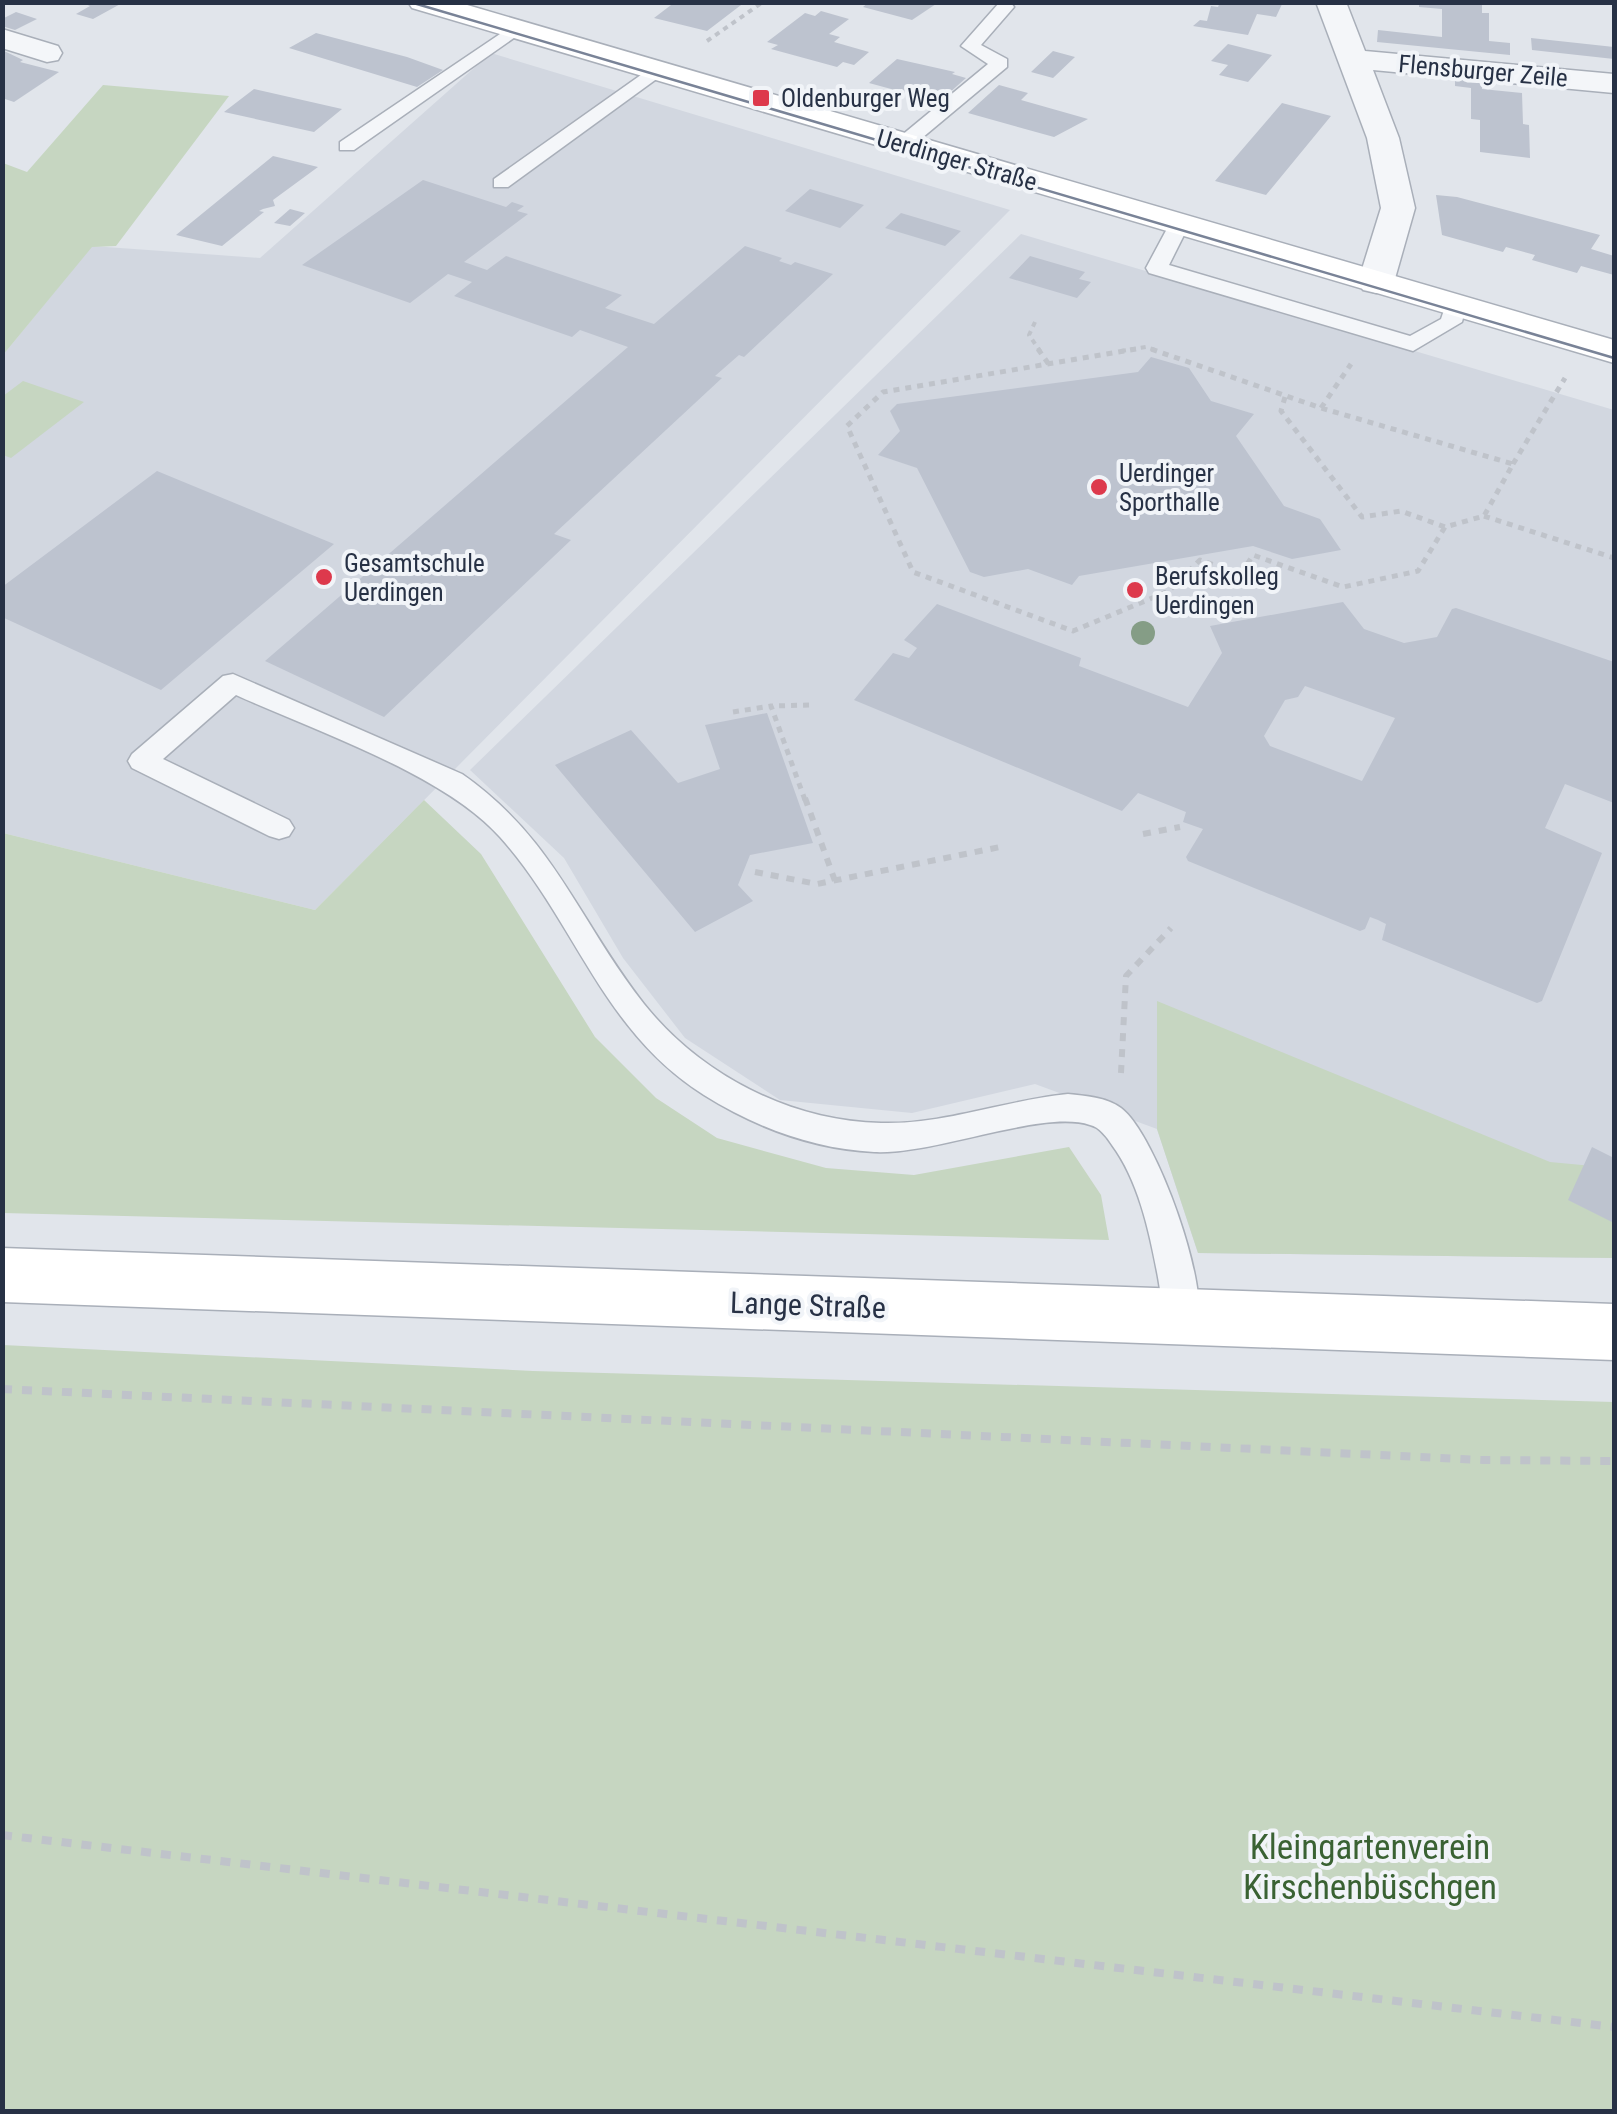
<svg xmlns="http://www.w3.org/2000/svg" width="1617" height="2114" viewBox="0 0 1617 2114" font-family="'Roboto Condensed',sans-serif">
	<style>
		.built { fill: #d2d7e0 }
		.green { fill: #c6d6c1 }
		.building { fill: #bdc3cf; fill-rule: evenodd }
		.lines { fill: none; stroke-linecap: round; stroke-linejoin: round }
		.lane-casing { stroke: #a9afb9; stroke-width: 3 }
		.street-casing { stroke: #a9afb9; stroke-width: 3 }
		.secondary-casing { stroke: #a9afb9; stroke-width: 3 }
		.path-far3 { stroke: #bfc3ca; stroke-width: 4; stroke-dasharray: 5 5; stroke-linecap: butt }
		.path-far2 { stroke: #bfc3ca; stroke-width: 5; stroke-dasharray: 6 6; stroke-linecap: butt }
		.path-far1 { stroke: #bfc3ca; stroke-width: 6; stroke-dasharray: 8 8; stroke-linecap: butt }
		.path { stroke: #bfc3ca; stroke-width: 8; stroke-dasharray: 10 10; stroke-linecap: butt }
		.lane { fill: #f4f6f9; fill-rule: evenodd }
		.street { fill: #f4f6f9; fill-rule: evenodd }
		.secondary { fill: #fff; fill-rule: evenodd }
		.tram { stroke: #798397; stroke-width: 2.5 }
		.tree { fill: #859d86 }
		.poi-dot { fill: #dd394c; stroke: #f1f4f8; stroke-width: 4 }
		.labels { text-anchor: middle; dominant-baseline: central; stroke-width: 8; stroke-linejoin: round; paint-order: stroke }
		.far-street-label { font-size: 25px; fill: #273145; stroke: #f1f4f8 }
		.far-poi-label { font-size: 25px; fill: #273145; stroke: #f1f4f8; text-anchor: start }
		.street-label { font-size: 30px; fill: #273145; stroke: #f1f4f8 }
		.near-park-label { font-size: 35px; fill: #3a6233; stroke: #f1f4f8 }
	</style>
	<rect width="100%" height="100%" fill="#e1e5eb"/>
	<!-- built -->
	<path class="built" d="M491 53 1010 210 315 910 3 833V355L92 246 260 258Z
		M1021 234 1614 410V1258L1198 1253 1157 1129 1035 1084 912 1113 780 1100 685 1038 623 958 564 858 470 770Z"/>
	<!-- green -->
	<path class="green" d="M103 85 229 96 116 246 92 247 3 355V163L27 172Z
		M23 381 84 402 11 458 3 455V396Z
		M424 800 481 854 595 1037 656 1098 717 1138 826 1168 914 1175 1069 1147 1101 1195 1109 1240 3 1213V833L315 910Z
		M1157 1001 1550 1162 1614 1168V1258L1198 1253 1157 1129Z
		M3 1345 533 1371 1614 1402V2111H3Z"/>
	<!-- building -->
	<path class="building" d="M81 2H124L93 19 76 14 90 6Z
		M675 2H745L707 31 654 18Z
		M869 2H939L912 20 863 7Z
		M1220 2H1283L1276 17 1257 14 1248 35 1193 26 1200 20 1207 21 1211 6 1218 7Z
		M1419 2H1482V13H1489V41L1510 43V55L1377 42 1378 30 1442 37V9L1419 7Z
		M821 11 849 19 829 34 840 37 834 42 869 52 854 65 843 62 837 67 771 49 778 45 767 42 805 13 815 16Z
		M16 12 37 19 15 30 2 26V19Z
		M316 33 407 57 443 70 417 87 289 48Z
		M1531 38 1614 47V59L1532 50Z
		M1228 44 1272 55 1248 82 1219 75 1228 65 1211 61Z
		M2 50 23 60 20 62 59 72 14 102 2 98Z
		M1053 51 1075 57 1053 78 1031 72Z
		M897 59 955 72 952 74 966 78 939 102 869 83Z
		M1455 79 1482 82V89L1522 93 1523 124 1529 125 1530 158 1480 152V120L1471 119V88L1455 86Z
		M999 85 1028 93 1021 100 1088 119 1054 137 968 113Z
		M254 89 342 109 314 132 224 112Z
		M1282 103 1331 116 1266 195 1215 181Z
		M273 156 318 167 273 200 275 206 263 209 259 211 264 212 222 246 176 235Z
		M423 180 506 207 512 202 524 206 517 211 528 214 464 262 487 270 506 256 622 295 605 308 654 324 745 246 782 258 779 261 791 265 795 262 833 274 744 357 739 355 715 376 722 378 554 534 571 540 384 717 265 661 628 347 580 330 572 337 454 296 472 282 448 274 410 303 302 265Z
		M810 189 864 205 840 228 785 211Z
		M1436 195 1457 197 1600 235 1591 249 1614 256V275L1581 266 1577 273 1532 260 1535 255 1506 247 1503 252 1442 235Z
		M290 209 305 213 290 226 274 223Z
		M901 213 928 221 961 231 945 246 885 228Z
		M1030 256 1085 272 1079 279 1091 282 1077 298 1009 278Z
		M1151 357 1189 368 1211 401 1254 414 1236 436 1284 506 1320 519 1341 550 1292 559 1253 546 1079 576 1072 585 1028 569 984 577 970 572 917 468 878 455 900 431 890 411 897 404 1138 372Z
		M157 471 334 544 161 690 2 617V587Z
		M1343 602 1364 629 1404 643 1437 637 1452 609 1456 608 1614 662V803L1565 784 1545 828 1602 853 1542 1001 1537 1003 1382 940 1386 924 1378 920 1370 917 1365 929 1360 931 1188 861 1186 857 1203 829 1183 822 1186 812 1138 793 1122 811 854 700 893 653 909 658 917 648 904 640 937 604 1081 658 1079 666 1188 707 1222 653 1210 626ZM1305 686 1395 718 1362 781 1270 746 1264 736 1285 700 1298 697Z
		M767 713 813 843 750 855 738 885 753 901 695 932 555 765 631 730 678 783 720 769 705 725Z
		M1592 1147 1614 1158V1223L1568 1200Z"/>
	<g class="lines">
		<!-- lane casing -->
		<g class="lane-casing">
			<path id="lane" d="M999 3H1011L1014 7 981 45 1007 59V67L910 148H896V140L988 64 961 46Z
				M515 24 524 29 521 33 354 150H340V142Z
				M655 65 662 67V75L508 187H494V179Z
				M1179 219 1189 225 1169 265 1410 336 1441 319 1447 301H1463L1466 306 1462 322 1413 351 1149 273 1146 268 1169 225Z
				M233 674 462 774C555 839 578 920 644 1004 701 1075 790 1121 881 1123 944 1125 1006 1100 1068 1094 1086 1096 1106 1097 1121 1108 1156 1134 1213 1292 1196 1331L1183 1336 1170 1331C1162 1312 1161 1292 1157 1272 1149 1230 1138 1180 1112 1145 1107 1137 1099 1127 1090 1125 1043 1109 935 1155 874 1152 814 1149 755 1127 704 1095 602 1031 576 922 500 837 444 774 315 731 236 695L163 759 289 820 294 828 289 836 279 839 269 836 132 768 128 761 132 754 223 676Z"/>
		</g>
		<!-- street casing -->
		<g class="street-casing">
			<path id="street" d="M1316 2H1346L1365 51 1614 74V93L1373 70 1399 138 1415 208 1394 282 1389 290 1376 293 1363 290 1358 282 1381 208 1367 138Z
				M2 29 58 46 62 53 58 60 47 62 2 48Z"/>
		</g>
		<!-- secondary casing -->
		<g class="secondary-casing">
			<path id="secondary" d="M408 2H457L1614 340V363L412 8Z
				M2 1248 1614 1304V1360L2 1302Z"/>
		</g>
		<!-- path-far3 -->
		<path class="path-far3" d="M707 41 763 2
			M1035 322 1029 335 1040 351
			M1121 351 1146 347 1158 351"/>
		<!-- path-far2 -->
		<path class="path-far2" d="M1038 349 1050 366
			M1136 349 883 392 847 426 913 572 1073 631 1169 591 1200 560 1241 574 1253 555 1343 587 1418 571 1445 527 1484 516 1513 464 1321 408 1151 349
			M1285 397 1281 411 1362 517 1401 511 1445 527
			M1321 408 1351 364
			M1513 464 1565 378
			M1484 516 1614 558
			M733 712 771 706
			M805 800 771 706 810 705"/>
		<!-- path-far1 -->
		<path class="path-far1" d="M805 798 835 881
			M1143 834 1180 827
			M755 872 817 884 1005 846
			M1121 1073 1126 976 1171 928"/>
		<!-- path -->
		<path class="path" d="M2 1389 1483 1460 1614 1461
			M2 1835 1614 2027"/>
		<!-- lane -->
		<use href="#lane" class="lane"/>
		<!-- street -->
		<use href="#street" class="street"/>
		<!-- secondary -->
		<use href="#secondary" class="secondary"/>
		<!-- tram -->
		<path class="tram" d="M410 2 1614 358"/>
	</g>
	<!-- trees -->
	<circle class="tree" cx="1143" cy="633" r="12"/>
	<!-- markers -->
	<g class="poi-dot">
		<rect x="751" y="88" width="20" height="20" rx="5"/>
		<circle cx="1099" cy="487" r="10"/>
		<circle cx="324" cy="577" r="10"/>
		<circle cx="1135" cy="590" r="10"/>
	</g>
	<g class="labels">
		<!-- far-street labels -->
		<g class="far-street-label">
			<text transform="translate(1483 71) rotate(5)">Flensburger Zeile</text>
			<text transform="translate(957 160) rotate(16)">Uerdinger Straße</text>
		</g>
		<!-- far-poi labels -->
		<g class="far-poi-label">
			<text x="781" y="98">Oldenburger Weg</text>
			<text x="1119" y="473">Uerdinger<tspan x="1119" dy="29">Sporthalle</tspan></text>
			<text x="344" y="563">Gesamtschule<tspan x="344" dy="29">Uerdingen</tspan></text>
			<text x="1155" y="576">Berufskolleg<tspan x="1155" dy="29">Uerdingen</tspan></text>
		</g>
		<!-- street labels -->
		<g class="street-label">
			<text transform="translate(808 1305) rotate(2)">Lange Straße</text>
		</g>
		<!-- near-park labels -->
		<g class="near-park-label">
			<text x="1370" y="1847">Kleingartenverein<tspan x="1370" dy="40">Kirschenbüschgen</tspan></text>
		</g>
	</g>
	<!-- border -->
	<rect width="1617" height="2114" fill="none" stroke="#273145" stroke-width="10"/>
</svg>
